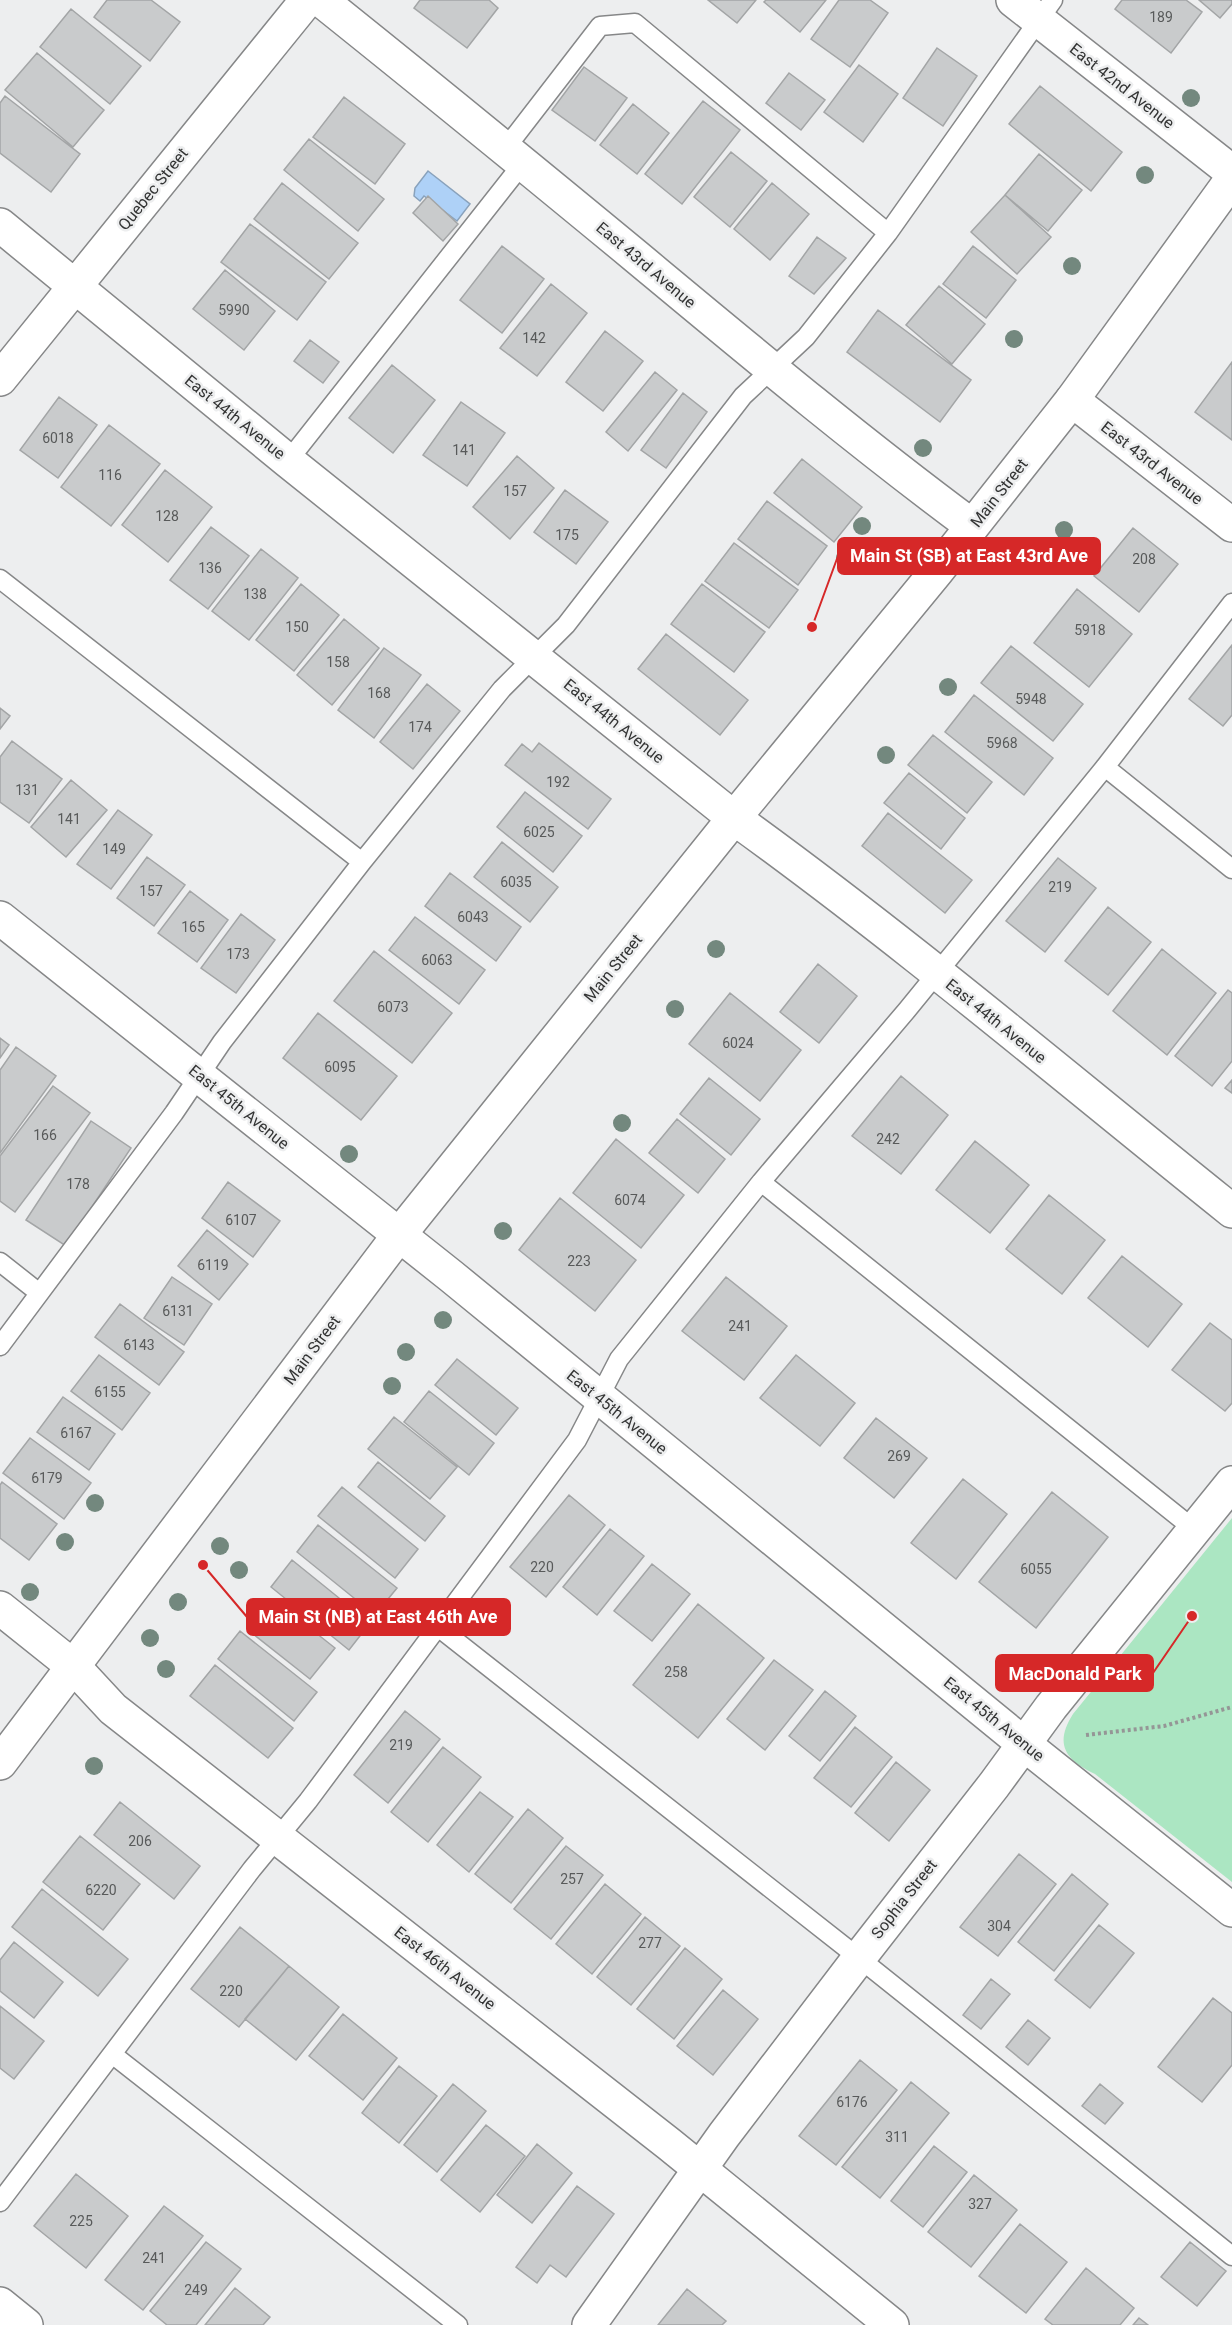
<svg xmlns="http://www.w3.org/2000/svg" width="1232" height="2325" viewBox="0 0 1232 2325" font-family="Roboto,sans-serif">
	<style>
		.green { fill: #abe6c2 }
		.water { fill: #aed1f7; stroke: #89a2bc; stroke-width: 1.5 }
		.building { fill: #c9cbcc; stroke: #a3a5a6; stroke-width: 1.5 }
		.lines { fill: none; stroke-linecap: round; stroke-linejoin: round }
		.lane-casing { stroke: #868788; stroke-width: 21 }
		.street-casing { stroke: #868788; stroke-width: 36 }
		.secondary-casing { stroke: #868788; stroke-width: 36 }
		.path { stroke: #959696; stroke-width: 4; stroke-dasharray: 3 3; stroke-linecap: butt }
		.lane { stroke: #fff; stroke-width: 18 }
		.street { stroke: #fff; stroke-width: 33 }
		.secondary { stroke: #fff; stroke-width: 33 }
		.tree { fill: #73887e }
		.labels { text-anchor: middle; dominant-baseline: central; stroke-width: 5; stroke-linejoin: round; paint-order: stroke }
		.number-label { font-size: 14px; fill: #585a5a }
		.street-label { font-size: 16px; fill: #333434; stroke: #edeeef }
		.leader { fill: none; stroke: #d62828; stroke-width: 2 }
		.callout-dot { fill: #d62828; stroke: #edeeef; stroke-width: 2 }
		.callout { fill: #d62828; stroke: #d62828; stroke-width: 2 }
		.callout-label { font-size: 18px; text-anchor: middle; font-weight: bold; fill: #fff }
	</style>
	<rect width="100%" height="100%" fill="#edeeef"/>
	<!-- green -->
	<path class="green" d="M1232 1518V1882L1095 1774C1065 1760 1054 1744 1073 1714Z"/>
	<!-- water -->
	<path class="water" d="M428 171 470 204 457 221 424 196 420 201 414 196 415 188Z"/>
	<!-- building -->
	<path class="building" d="M107 0H151L180 22 150 61 94 17Z
		M420 0H489L498 8 467 48 414 8Z
		M708 0H756L737 23Z
		M766 0H826L800 32 764 2Z
		M839 0H870L888 13 850 67 811 39Z
		M1122 0H1186L1202 12 1171 53 1115 9Z
		M1199 0H1232V4L1220 18Z
		M71 9 141 66 110 104 40 47Z
		M937 48 977 76 943 126 903 98Z
		M37 53 104 110 73 147 5 90Z
		M859 65 898 94 863 142 824 112Z
		M584 67 627 98 595 141 552 110Z
		M789 73 825 100 801 130 766 103Z
		M1040 86 1122 152 1091 191 1009 124Z
		M5 96 80 154 51 192 0 153V103Z
		M344 97 405 144 375 184 313 137Z
		M703 101 740 130 682 204 645 174Z
		M633 104 669 133 637 174 600 145Z
		M309 139 384 199 358 231 284 170Z
		M731 152 767 181 730 227 694 197Z
		M1039 154 1082 190 1048 231 1005 195Z
		M282 183 358 243 329 279 254 219Z
		M772 183 809 214 770 260 734 229Z
		M1005 195 1051 237 1017 274 971 232Z
		M428 196 458 224 443 241 413 213Z
		M250 224 326 282 297 320 221 262Z
		M817 237 846 258 814 294 789 276Z
		M502 246 544 279 502 333 460 300Z
		M973 246 1016 280 986 318 943 284Z
		M225 270 275 311 244 350 193 309Z
		M551 284 587 313 537 376 500 348Z
		M939 286 985 324 952 364 906 325Z
		M878 310 971 380 940 422 847 352Z
		M605 331 643 361 603 411 566 382Z
		M310 340 339 362 323 383 294 361Z
		M1232 362V440L1195 412Z
		M392 365 435 400 393 453 349 418Z
		M655 372 677 390 628 451 606 432Z
		M683 393 707 412 666 468 641 450Z
		M59 397 97 425 58 478 20 450Z
		M461 402 505 433 467 486 423 455Z
		M109 425 160 464 111 526 61 487Z
		M517 456 554 488 510 539 473 507Z
		M802 459 862 507 834 542 774 493Z
		M165 470 212 507 168 562 122 525Z
		M565 490 608 522 576 564 534 532Z
		M767 501 827 546 798 585 738 539Z
		M211 527 249 556 208 609 170 580Z
		M1133 528 1178 564 1139 612 1094 576Z
		M734 543 798 590 769 628 705 581Z
		M261 549 298 578 249 640 212 611Z
		M301 584 339 615 294 671 256 640Z
		M702 584 765 632 734 672 671 624Z
		M1077 589 1132 634 1089 687 1034 643Z
		M344 619 379 648 332 705 297 675Z
		M666 634 748 700 720 735 638 669Z
		M1232 645V715L1223 726 1189 699Z
		M1011 646 1083 704 1053 741 981 683Z
		M384 648 421 675 374 738 338 710Z
		M427 684 460 711 413 769 380 742Z
		M974 695 1053 758 1024 795 945 732Z
		M0 708 10 716 0 729Z
		M933 735 992 782 967 813 908 765Z
		M12 741 62 779 29 823 0 802V757Z
		M539 743 611 799 588 829 505 765 522 744 532 752Z
		M909 773 965 818 941 849 884 803Z
		M71 780 107 810 66 857 31 827Z
		M525 792 582 836 553 872 497 827Z
		M118 810 152 835 111 889 77 864Z
		M888 813 972 880 945 913 862 846Z
		M502 842 558 887 530 922 474 877Z
		M147 857 185 885 154 926 117 898Z
		M1058 858 1096 888 1045 952 1006 921Z
		M450 873 521 927 496 961 425 906Z
		M190 891 228 920 197 962 158 933Z
		M1108 907 1151 942 1108 995 1065 961Z
		M241 914 275 940 236 993 201 968Z
		M415 917 485 970 459 1004 389 950Z
		M1162 949 1216 993 1167 1055 1113 1011Z
		M374 951 452 1013 412 1063 334 1001Z
		M818 964 857 996 819 1043 780 1012Z
		M1228 990 1232 993V1061L1212 1086 1175 1056Z
		M730 993 801 1050 760 1101 689 1044Z
		M318 1013 397 1076 361 1120 283 1058Z
		M0 1038 9 1045 0 1058Z
		M16 1047 56 1076 0 1153V1070Z
		M901 1076 948 1115 901 1174 852 1136Z
		M709 1078 760 1119 731 1155 680 1114Z
		M1232 1080V1093L1225 1088Z
		M53 1086 90 1113 15 1212 0 1201V1156Z
		M677 1119 725 1159 698 1193 649 1153Z
		M91 1121 131 1148 66 1246 26 1220Z
		M616 1139 684 1195 641 1248 573 1193Z
		M975 1141 1029 1185 990 1233 936 1190Z
		M228 1182 280 1221 253 1257 202 1218Z
		M1049 1195 1105 1240 1062 1294 1006 1249Z
		M560 1198 636 1260 595 1311 519 1250Z
		M207 1230 248 1264 219 1300 178 1266Z
		M1122 1256 1182 1304 1148 1347 1088 1298Z
		M172 1277 212 1304 184 1345 144 1318Z
		M726 1277 787 1326 744 1380 682 1331Z
		M120 1304 184 1352 159 1385 95 1337Z
		M1210 1323 1232 1340V1403L1225 1411 1172 1370Z
		M99 1355 150 1393 122 1430 71 1391Z
		M796 1355 855 1403 820 1446 760 1398Z
		M457 1359 518 1408 496 1435 435 1385Z
		M429 1391 494 1443 469 1475 404 1422Z
		M63 1397 115 1434 89 1470 37 1432Z
		M394 1417 457 1467 430 1499 368 1449Z
		M876 1418 927 1458 894 1498 844 1458Z
		M30 1438 91 1483 64 1519 3 1473Z
		M378 1462 445 1516 425 1541 358 1487Z
		M963 1479 1007 1514 956 1579 911 1543Z
		M2 1482 57 1524 29 1560 0 1538V1485Z
		M342 1487 418 1549 395 1578 318 1516Z
		M1052 1492 1108 1537 1036 1628 979 1582Z
		M569 1495 605 1525 546 1597 510 1567Z
		M318 1525 397 1588 375 1615 297 1552Z
		M610 1529 644 1556 597 1615 563 1587Z
		M292 1560 370 1623 349 1650 271 1587Z
		M652 1564 690 1594 652 1641 614 1611Z
		M273 1599 335 1648 310 1679 248 1630Z
		M698 1604 764 1658 698 1738 633 1685Z
		M240 1631 317 1692 294 1721 218 1659Z
		M774 1660 813 1690 765 1750 727 1719Z
		M215 1665 293 1728 268 1758 190 1696Z
		M825 1691 856 1716 820 1761 789 1736Z
		M405 1711 440 1739 388 1803 354 1775Z
		M855 1727 892 1757 851 1807 814 1778Z
		M443 1747 481 1777 428 1842 391 1812Z
		M896 1762 930 1790 889 1841 855 1813Z
		M480 1792 513 1817 469 1872 437 1845Z
		M120 1802 200 1866 174 1899 94 1835Z
		M528 1809 563 1838 511 1903 475 1874Z
		M80 1836 140 1884 103 1930 43 1882Z
		M566 1846 603 1875 551 1939 514 1909Z
		M1019 1854 1056 1884 998 1956 960 1927Z
		M1072 1874 1108 1904 1054 1971 1018 1942Z
		M605 1884 641 1914 592 1974 556 1944Z
		M42 1889 128 1959 98 1996 12 1927Z
		M645 1917 680 1946 631 2005 597 1977Z
		M1099 1925 1134 1953 1090 2008 1055 1980Z
		M240 1927 289 1966 239 2027 191 1989Z
		M14 1942 63 1982 34 2018 0 1991V1960Z
		M685 1948 722 1979 674 2039 637 2009Z
		M289 1966 339 2007 296 2060 245 2019Z
		M991 1979 1010 1994 981 2029 963 2015Z
		M723 1990 758 2019 713 2075 677 2046Z
		M1213 1998 1232 2013V2065L1202 2102 1158 2067Z
		M0 2006 44 2041 14 2079 0 2068Z
		M343 2014 397 2058 363 2100 309 2056Z
		M1028 2020 1050 2038 1028 2065 1006 2047Z
		M860 2060 897 2090 836 2165 799 2136Z
		M399 2066 437 2096 399 2143 362 2113Z
		M911 2082 949 2113 880 2198 842 2167Z
		M453 2084 486 2111 437 2172 404 2145Z
		M1100 2084 1123 2103 1105 2124 1082 2106Z
		M486 2125 525 2156 480 2212 441 2180Z
		M537 2144 572 2173 532 2223 497 2195Z
		M934 2146 967 2172 923 2227 891 2201Z
		M76 2174 128 2216 86 2268 34 2226Z
		M974 2175 1017 2210 971 2267 928 2232Z
		M577 2186 614 2214 566 2277 550 2265 537 2283 516 2267Z
		M164 2206 203 2236 143 2310 105 2280Z
		M1020 2224 1067 2262 1026 2313 979 2276Z
		M206 2242 241 2269 196 2325H167L150 2311Z
		M1190 2242 1226 2271 1197 2306 1161 2277Z
		M1086 2268 1134 2308 1120 2325H1053L1045 2319Z
		M235 2288 270 2317 263 2325H205Z
		M687 2289 726 2321 722 2325H658Z
		M1139 2318 1148 2325H1133Z"/>
	<g class="lines">
		<!-- lane casing -->
		<g class="lane-casing">
			<path id="lane" d="M505 149 600 26 635 23 888 233
				M288 461 523 163
				M0 579 362 862
				M1105 767 1232 869
				M761 1182 1195 1530
				M0 1262 38 1292
				M0 1346 174 1113 222 1042 362 862 502 689 566 625 743 396 806 337 888 233 1053 0
				M438 1627 859 1958 1232 2256
				M112 2054 458 2325
				M0 2202 252 1869 308 1801 577 1440 619 1359 761 1182 907 1010 1105 767 1232 603"/>
		</g>
		<!-- street casing -->
		<g class="street-casing">
			<path id="street" d="M321 0C426 84 530 169 633 254 745 347 856 440 972 526
				M1013 0 1232 172
				M0 225 288 461 734 818C906 942 1067 1079 1232 1211
				M0 379 307 0
				M1072 400 1232 525
				M0 918 451 1276 1024 1744 1232 1910
				M0 1608 74 1667 113 1709 669 2144 892 2325
				M0 2304 26 2325
				M589 2325 724 2135 859 1958 994 1785 1051 1707 1232 1483"/>
		</g>
		<!-- secondary casing -->
		<g class="secondary-casing">
			<path id="secondary" d="M0 1763 399 1235 734 818 937 571 1072 400 1232 179"/>
		</g>
		<!-- path -->
		<path class="path" d="M1086 1735 1164 1726 1232 1707"/>
		<!-- lane -->
		<use href="#lane" class="lane"/>
		<!-- street -->
		<use href="#street" class="street"/>
		<!-- secondary -->
		<use href="#secondary" class="secondary"/>
	</g>
	<!-- trees -->
	<g class="tree">
		<circle cx="1191" cy="98" r="9"/>
		<circle cx="1145" cy="175" r="9"/>
		<circle cx="1072" cy="266" r="9"/>
		<circle cx="1014" cy="339" r="9"/>
		<circle cx="923" cy="448" r="9"/>
		<circle cx="862" cy="526" r="9"/>
		<circle cx="1064" cy="530" r="9"/>
		<circle cx="845" cy="558" r="9"/>
		<circle cx="948" cy="687" r="9"/>
		<circle cx="886" cy="755" r="9"/>
		<circle cx="716" cy="949" r="9"/>
		<circle cx="675" cy="1009" r="9"/>
		<circle cx="622" cy="1123" r="9"/>
		<circle cx="349" cy="1154" r="9"/>
		<circle cx="503" cy="1231" r="9"/>
		<circle cx="443" cy="1320" r="9"/>
		<circle cx="406" cy="1352" r="9"/>
		<circle cx="392" cy="1386" r="9"/>
		<circle cx="95" cy="1503" r="9"/>
		<circle cx="65" cy="1542" r="9"/>
		<circle cx="220" cy="1546" r="9"/>
		<circle cx="239" cy="1570" r="9"/>
		<circle cx="30" cy="1592" r="9"/>
		<circle cx="178" cy="1602" r="9"/>
		<circle cx="150" cy="1638" r="9"/>
		<circle cx="166" cy="1669" r="9"/>
		<circle cx="94" cy="1766" r="9"/>
	</g>
	<g class="labels">
		<!-- number labels -->
		<g class="number-label">
			<text x="1161" y="17">189</text>
			<text x="234" y="310">5990</text>
			<text x="534" y="338">142</text>
			<text x="58" y="438">6018</text>
			<text x="464" y="450">141</text>
			<text x="110" y="475">116</text>
			<text x="515" y="491">157</text>
			<text x="167" y="516">128</text>
			<text x="567" y="535">175</text>
			<text x="1144" y="559">208</text>
			<text x="210" y="568">136</text>
			<text x="255" y="594">138</text>
			<text x="297" y="627">150</text>
			<text x="1090" y="630">5918</text>
			<text x="338" y="662">158</text>
			<text x="379" y="693">168</text>
			<text x="1031" y="699">5948</text>
			<text x="420" y="727">174</text>
			<text x="1002" y="743">5968</text>
			<text x="558" y="782">192</text>
			<text x="27" y="790">131</text>
			<text x="69" y="819">141</text>
			<text x="539" y="832">6025</text>
			<text x="114" y="849">149</text>
			<text x="516" y="882">6035</text>
			<text x="1060" y="887">219</text>
			<text x="151" y="891">157</text>
			<text x="473" y="917">6043</text>
			<text x="193" y="927">165</text>
			<text x="238" y="954">173</text>
			<text x="437" y="960">6063</text>
			<text x="393" y="1007">6073</text>
			<text x="738" y="1043">6024</text>
			<text x="340" y="1067">6095</text>
			<text x="45" y="1135">166</text>
			<text x="888" y="1139">242</text>
			<text x="78" y="1184">178</text>
			<text x="630" y="1200">6074</text>
			<text x="241" y="1220">6107</text>
			<text x="579" y="1261">223</text>
			<text x="213" y="1265">6119</text>
			<text x="178" y="1311">6131</text>
			<text x="740" y="1326">241</text>
			<text x="139" y="1345">6143</text>
			<text x="110" y="1392">6155</text>
			<text x="76" y="1433">6167</text>
			<text x="899" y="1456">269</text>
			<text x="47" y="1478">6179</text>
			<text x="542" y="1567">220</text>
			<text x="1036" y="1569">6055</text>
			<text x="676" y="1672">258</text>
			<text x="401" y="1745">219</text>
			<text x="140" y="1841">206</text>
			<text x="572" y="1879">257</text>
			<text x="101" y="1890">6220</text>
			<text x="999" y="1926">304</text>
			<text x="650" y="1943">277</text>
			<text x="231" y="1991">220</text>
			<text x="852" y="2102">6176</text>
			<text x="897" y="2137">311</text>
			<text x="980" y="2204">327</text>
			<text x="81" y="2221">225</text>
			<text x="154" y="2258">241</text>
			<text x="196" y="2290">249</text>
		</g>
		<!-- street labels -->
		<g class="street-label">
			<text transform="translate(1122 86) rotate(38)">East 42nd Avenue</text>
			<text transform="translate(153 189) rotate(-51)">Quebec Street</text>
			<text transform="translate(646 265) rotate(40)">East 43rd Avenue</text>
			<text transform="translate(235 417) rotate(39)">East 44th Avenue</text>
			<text transform="translate(1152 463) rotate(38)">East 43rd Avenue</text>
			<text transform="translate(999 493) rotate(-52)">Main Street</text>
			<text transform="translate(614 721) rotate(39)">East 44th Avenue</text>
			<text transform="translate(613 968) rotate(-51)">Main Street</text>
			<text transform="translate(996 1021) rotate(39)">East 44th Avenue</text>
			<text transform="translate(239 1107) rotate(39)">East 45th Avenue</text>
			<text transform="translate(312 1350) rotate(-53)">Main Street</text>
			<text transform="translate(617 1412) rotate(39)">East 45th Avenue</text>
			<text transform="translate(994 1719) rotate(39)">East 45th Avenue</text>
			<text transform="translate(904 1899) rotate(-52)">Sophia Street</text>
			<text transform="translate(445 1968) rotate(38)">East 46th Avenue</text>
		</g>
	</g>
	<!-- callouts -->
	<path class="leader" d="M812 627L838 556M203 1565L247 1617M1192 1616L1153 1673"/>
	<g class="callout-dot">
		<circle cx="812" cy="627" r="6"/>
		<circle cx="203" cy="1565" r="6"/>
		<circle cx="1192" cy="1616" r="6"/>
	</g>
	<g class="callout">
		<rect x="838" y="538" width="262" height="36" rx="6"/>
		<rect x="247" y="1599" width="263" height="36" rx="6"/>
		<rect x="996" y="1655" width="157" height="36" rx="6"/>
	</g>
	<g class="callout-label">
		<text x="969" y="562">Main St (SB) at East 43rd Ave</text>
		<text x="378" y="1623">Main St (NB) at East 46th Ave</text>
		<text x="1075" y="1680">MacDonald Park</text>
	</g>
</svg>
